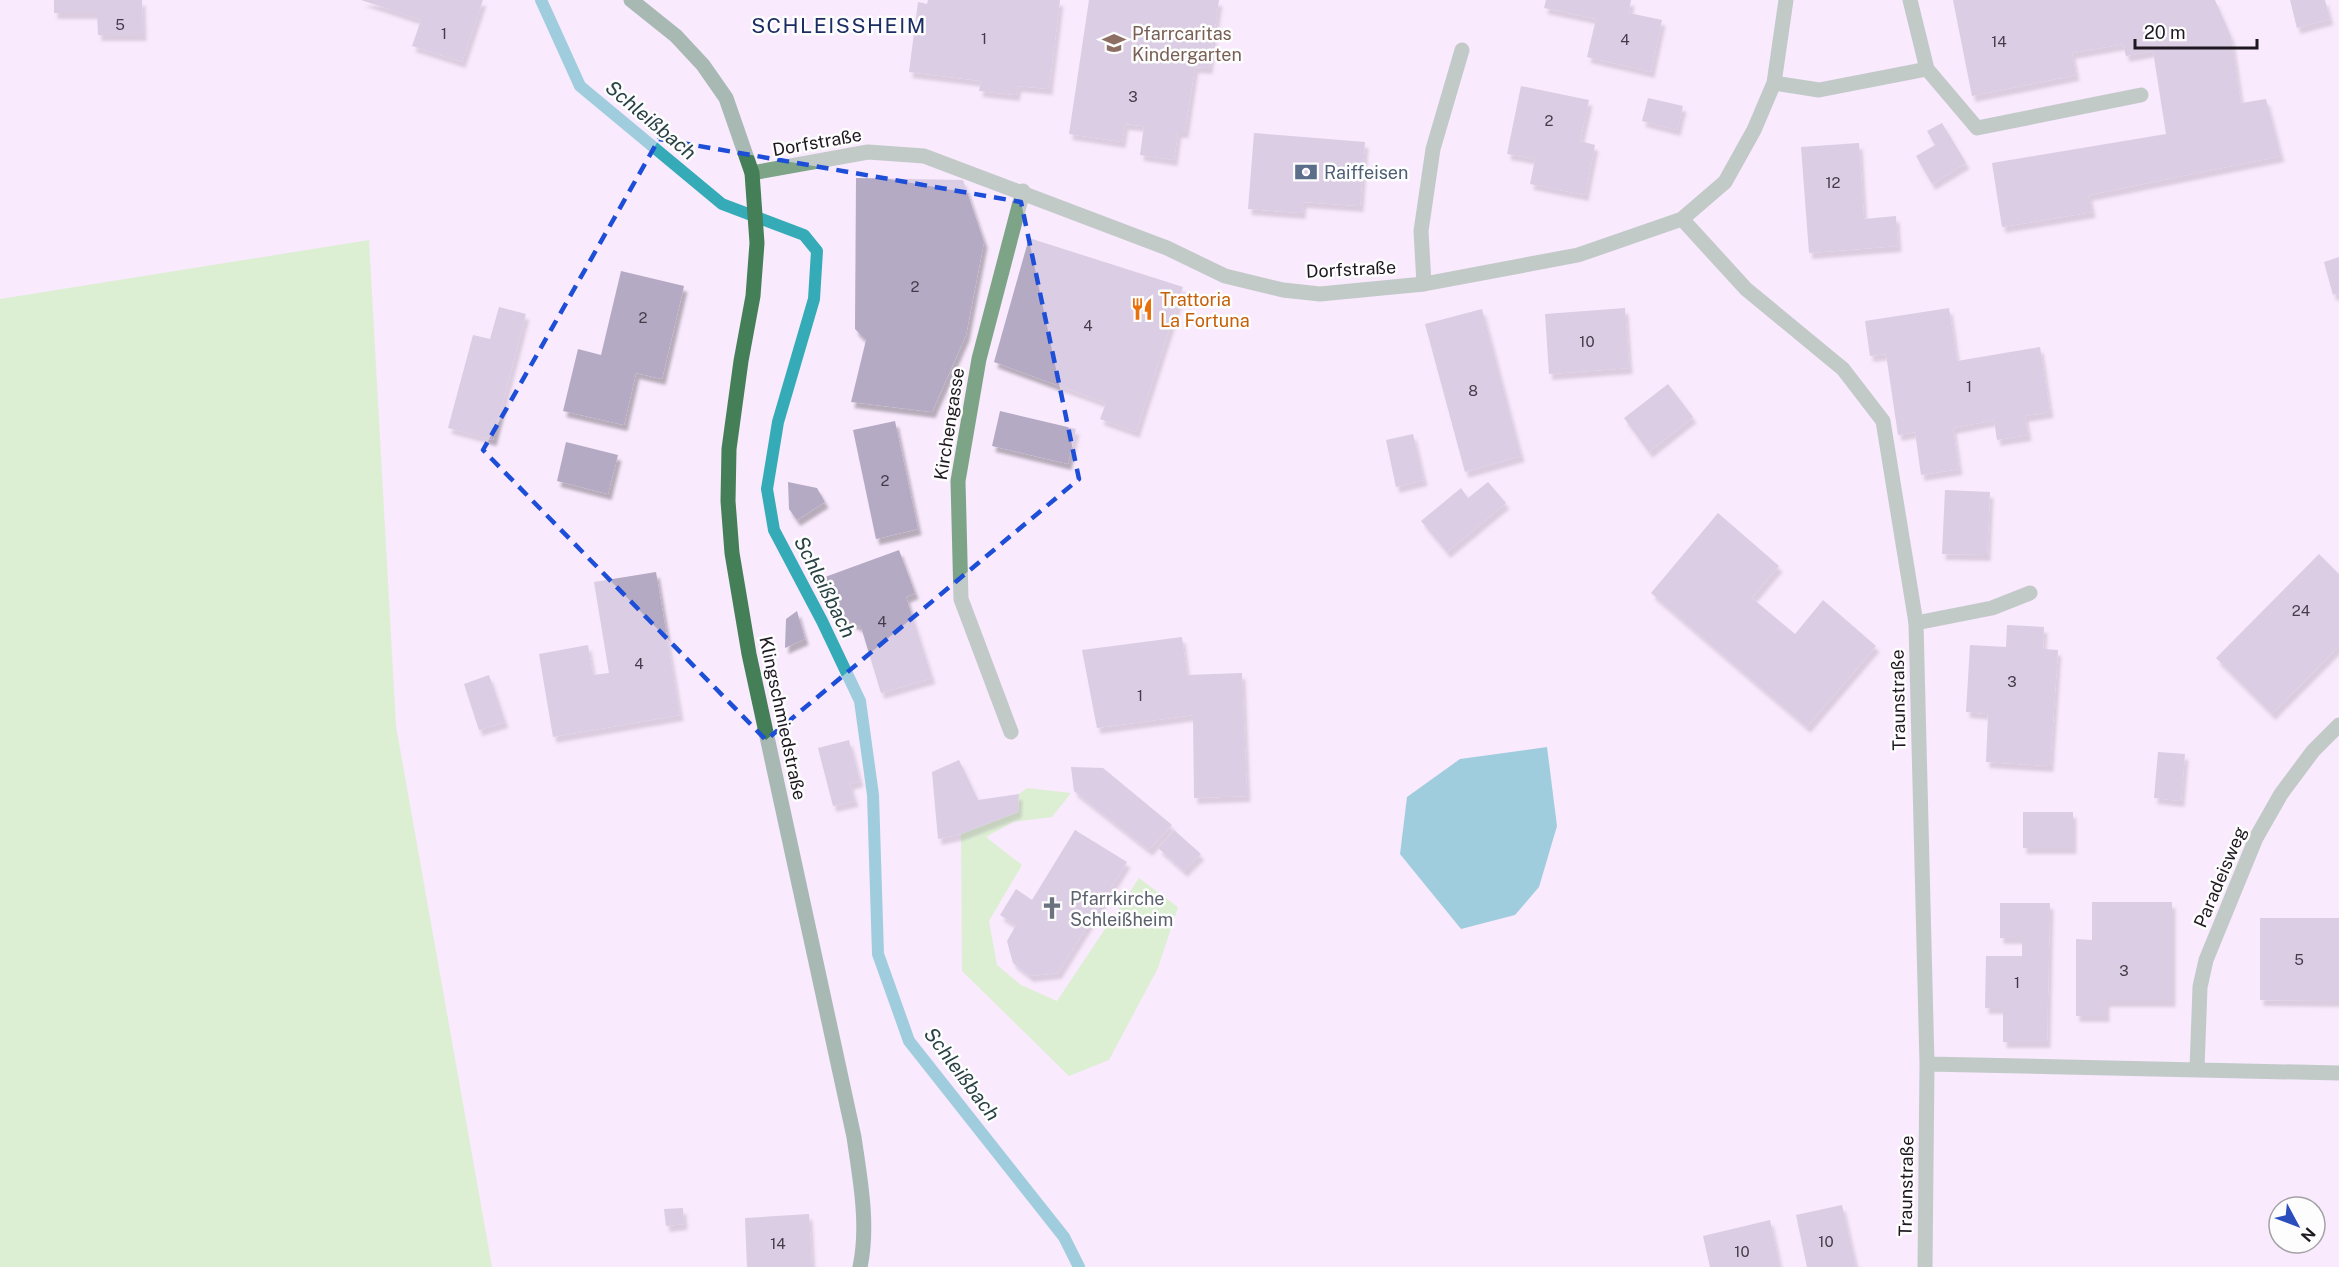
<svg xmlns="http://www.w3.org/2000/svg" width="2339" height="1267" viewBox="0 0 2339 1267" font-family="'Public Sans',sans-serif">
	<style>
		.green { fill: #baf6a1 }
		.water { fill: #34abb7 }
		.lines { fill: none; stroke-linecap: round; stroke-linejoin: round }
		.stream { stroke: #34abb7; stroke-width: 12 }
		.building { fill: #b5aac4; filter: url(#shadow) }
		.service { stroke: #7ea488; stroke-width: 15 }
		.minor { stroke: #7ea488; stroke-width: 15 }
		.secondary { stroke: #447f57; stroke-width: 15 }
		.marked { fill: none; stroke: #1d4ed8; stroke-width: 4.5; stroke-dasharray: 12 8; stroke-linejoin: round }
		.labels { text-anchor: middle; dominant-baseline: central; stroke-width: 5; stroke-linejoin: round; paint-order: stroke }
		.number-label { font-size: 15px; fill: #443c4a }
		.education-label { font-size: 18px; fill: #785e54; stroke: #fdfdfd; text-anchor: start }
		.street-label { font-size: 18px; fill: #1f1821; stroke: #fdfdfd }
		.service-label { font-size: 18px; fill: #4e5e75; stroke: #fdfdfd; text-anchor: start }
		.food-label { font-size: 18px; fill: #c56008; stroke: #fdfdfd; text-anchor: start }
		.worship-label { font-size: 18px; fill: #5b616d; stroke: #fdfdfd; text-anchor: start }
		.water-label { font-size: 20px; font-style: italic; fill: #274144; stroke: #fdfdfd }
		.quarter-label { font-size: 21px; letter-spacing: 1.5px; fill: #1b2d64; stroke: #fdfdfd }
	</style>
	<defs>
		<filter id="shadow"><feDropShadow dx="3.5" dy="6" stdDeviation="1.5" flood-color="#0004"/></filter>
	</defs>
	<rect width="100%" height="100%" fill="#f9eafd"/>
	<!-- green -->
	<path class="green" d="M369 240 396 726 492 1267H0V299Z
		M1027 788 1071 793 1052 817 1013 822 986 837 1022 865 989 921 997 965 1021 985 1057 1001 1139 878 1178 907 1158 968 1109 1060 1069 1076 962 971 961 834 1018 812 1019 794Z"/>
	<!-- water -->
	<path class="water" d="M1547 747 1557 826 1539 887 1515 915 1461 929 1400 854 1407 797 1460 759Z"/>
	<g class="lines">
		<!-- stream -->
		<path class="stream" d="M541 0 580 86 722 204 804 235 817 251 814 299 778 422 767 489 774 530 822 621 860 701 873 795 878 954 909 1041 1064 1237 1079 1267"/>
	</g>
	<!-- building -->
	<path class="building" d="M54 0H142L143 35H98L97 13H54Z
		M361 0H483L462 62 412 46 421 20Z
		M928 0H1060L1049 89 1018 86 1016 95 979 91 981 81 909 72 918 2 927 4Z
		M1089 0H1219L1209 68 1195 67 1185 132H1178L1174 160 1140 155 1144 126 1125 124 1122 142 1069 134Z
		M1546 0H1631L1629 13 1662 20 1651 72 1587 57 1596 19 1544 8Z
		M1953 0H2215L2231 37 2241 103 2266 99 2281 156 2089 195 2092 212 2002 227 1992 163 2166 134 2153 51 2126 56 2123 44 2072 53 2076 75 1972 96Z
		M2290 0H2325L2330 19 2297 28Z
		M1521 86 1589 100 1580 141 1595 145 1585 195 1530 184 1535 159 1507 154Z
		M1648 98 1683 106 1677 130 1642 121Z
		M1942 123 1966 163 1932 184 1916 156 1935 145 1927 131Z
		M1254 133 1365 142 1360 206 1303 202 1302 213 1248 209Z
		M1859 143 1864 219 1896 216 1898 246 1809 253 1801 147Z
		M856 178 963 180 984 242 966 335 932 412 851 402 866 340 855 329Z
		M1029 238 1183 287 1136 432 1100 419 1106 403 994 362Z
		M2339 257V293L2333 295 2324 262Z
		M621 271 684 286 662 379 636 373 624 425 563 411 578 349 601 355Z
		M499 307 526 314 493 440 448 428 473 335 490 339Z
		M1625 308 1629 368 1549 374 1545 314Z
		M1949 308 1957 361 2040 347 2050 412 2025 416 2028 435 1997 440 1994 420 1953 428 1959 469 1921 475 1915 432 1898 435 1886 354 1870 356 1865 321Z
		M1482 309 1521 456 1465 472 1425 324Z
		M1668 384 1693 417 1649 452 1624 418Z
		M1000 411 1076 429 1068 464 992 446Z
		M895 421 918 529 876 539 853 430Z
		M1413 434 1424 480 1396 487 1386 440Z
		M566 442 618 455 608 494 557 481Z
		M788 482 817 488 825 502 797 520 789 509Z
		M1488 482 1506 503 1447 552 1421 521 1461 488 1468 498Z
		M1945 490 1990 492 1987 555 1942 554Z
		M1718 513 1779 566 1752 598 1795 634 1823 600 1876 646 1807 727 1651 593Z
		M899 550 915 593 906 597 932 678 881 693 861 627 838 615 825 577Z
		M2319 554 2339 574V646L2272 714 2216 658Z
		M656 572 680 715 553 737 539 654 588 645 593 675 609 673 594 582Z
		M797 611 805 639 785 648 786 619Z
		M2007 625 2044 627 2043 649 2058 650 2050 766 1986 762 1988 714 1966 712 1970 645 2006 647Z
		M1182 637 1187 675 1242 673 1247 796 1194 798 1193 715 1097 728 1082 650Z
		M489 675 505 722 479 730 464 684Z
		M849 740 860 781 850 784 855 801 833 806 818 748Z
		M2158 752 2185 754 2181 801 2154 798Z
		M959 760 978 800 1019 794 1018 812 961 834 938 839 932 772Z
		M1071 767 1103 768 1172 825 1149 850 1074 791Z
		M2023 812H2073V848H2023Z
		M1075 830 1127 862 1058 973 1030 976 1013 963 1007 941 1016 925 1000 915 1016 889 1032 900Z
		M1174 830 1201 854 1184 871 1158 848Z
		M2092 902H2172V1001H2106V1016H2076V939L2092 940Z
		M2000 903H2050L2047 1042H2003V1008H1985L1986 956H2022V938H2000Z
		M2260 918H2339V1001L2260 1000Z
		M1842 1205 1856 1267H1807L1796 1215Z
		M683 1208 684 1224 666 1226 664 1209Z
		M809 1214 812 1267H747L745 1218Z
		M1770 1220 1780 1267H1710L1703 1236Z"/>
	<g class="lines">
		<!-- service -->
		<path class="service" d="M1927 69 1977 128 2141 95
			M1774 83 1819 90 1927 69 1910 0
			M1916 623 1992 608 2030 593"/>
		<!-- minor -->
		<path class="minor" d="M752 173 868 152 924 156 1167 248 1225 276 1283 290 1320 294 1424 284 1578 255 1682 219 1725 182 1754 130 1774 83 1786 0
			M1682 219 1746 289 1843 369 1883 421 1916 623 1927 1064 1925 1267
			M1424 284 1421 231 1433 149 1462 50
			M1011 732 961 599 958 481 979 359 1023 191
			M1927 1064 2339 1073
			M2197 1069 2200 987 2206 960 2256 838 2281 794 2313 751 2339 725"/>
		<!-- secondary -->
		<path class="secondary" d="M631 0 676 36 703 65 726 98 752 173 757 243 753 296 741 361 729 449 728 501 732 553 749 654 854 1137C860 1179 869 1225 860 1267"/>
	</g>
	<!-- marked area -->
	<path d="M0 0H2339V1267H0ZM659 139 1021 202 1079 479 766 740 483 450Z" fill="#f9eafd" fill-opacity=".55" fill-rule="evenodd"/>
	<path class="marked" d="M659 139 1021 202 1079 479 766 740 483 450Z"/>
	<!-- icons -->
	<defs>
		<g id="school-bare" transform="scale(1.8)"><path d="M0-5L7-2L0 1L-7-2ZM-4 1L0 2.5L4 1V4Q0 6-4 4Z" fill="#8d6e63" stroke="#fdfdfd" stroke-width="2.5" paint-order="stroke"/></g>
		<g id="bank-bare" transform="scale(1.8)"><path d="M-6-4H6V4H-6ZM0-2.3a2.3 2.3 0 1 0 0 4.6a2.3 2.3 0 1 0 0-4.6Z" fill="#5c6f8a" stroke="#fdfdfd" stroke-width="2.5" paint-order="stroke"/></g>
		<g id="restaurant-bare" transform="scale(1.8)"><path d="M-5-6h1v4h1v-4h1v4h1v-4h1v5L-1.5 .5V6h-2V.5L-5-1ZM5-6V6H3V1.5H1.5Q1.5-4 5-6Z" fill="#e8710a" stroke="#fdfdfd" stroke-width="2.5" paint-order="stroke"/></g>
		<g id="church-bare" transform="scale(1.8)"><path d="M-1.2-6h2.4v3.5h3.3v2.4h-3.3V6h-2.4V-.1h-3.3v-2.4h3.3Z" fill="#6b7280" stroke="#fdfdfd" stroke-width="2.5" paint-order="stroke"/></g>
	</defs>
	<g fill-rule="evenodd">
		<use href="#school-bare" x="1114" y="43"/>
		<use href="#bank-bare" x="1306" y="172"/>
		<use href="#restaurant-bare" x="1142" y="309"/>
		<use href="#church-bare" x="1052" y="908"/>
	</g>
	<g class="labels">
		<!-- number labels -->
		<g class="number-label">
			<text x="120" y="24">5</text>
			<text x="444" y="33">1</text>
			<text x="984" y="38">1</text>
			<text x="1625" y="39">4</text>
			<text x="1999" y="41">14</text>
			<text x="1133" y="96">3</text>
			<text x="1549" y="120">2</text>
			<text x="1833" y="182">12</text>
			<text x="915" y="286">2</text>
			<text x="643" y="317">2</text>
			<text x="1088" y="325">4</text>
			<text x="1587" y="341">10</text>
			<text x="1969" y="386">1</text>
			<text x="1473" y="390">8</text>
			<text x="885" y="480">2</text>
			<text x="2301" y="610">24</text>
			<text x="882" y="621">4</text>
			<text x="639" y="663">4</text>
			<text x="2012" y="681">3</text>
			<text x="1140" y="695">1</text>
			<text x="2299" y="959">5</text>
			<text x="2124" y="970">3</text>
			<text x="2017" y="982">1</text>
			<text x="1826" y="1241">10</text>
			<text x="778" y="1243">14</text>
			<text x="1742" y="1251">10</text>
		</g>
		<!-- education labels -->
		<g class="education-label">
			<text x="1132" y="33">Pfarrcaritas<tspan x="1132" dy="21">Kindergarten</tspan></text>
		</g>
		<!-- street labels -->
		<g class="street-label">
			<text transform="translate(817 142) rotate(-10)">Dorfstraße</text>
			<text transform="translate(1351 269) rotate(-3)">Dorfstraße</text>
			<text transform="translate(949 424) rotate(-81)">Kirchengasse</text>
			<text transform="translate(1898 700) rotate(-91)">Traunstraße</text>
			<text transform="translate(783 718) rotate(78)">Klingschmiedstraße</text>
			<text transform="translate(2220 877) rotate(-67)">Paradeisweg</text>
			<text transform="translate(1906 1186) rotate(-89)">Traunstraße</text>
		</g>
		<!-- service labels -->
		<g class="service-label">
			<text x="1324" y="172">Raiffeisen</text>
		</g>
		<!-- food labels -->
		<g class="food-label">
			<text x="1160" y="299">Trattoria<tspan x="1160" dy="21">La Fortuna</tspan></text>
		</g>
		<!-- worship labels -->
		<g class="worship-label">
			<text x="1070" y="898">Pfarrkirche<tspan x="1070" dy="21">Schleißheim</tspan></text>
		</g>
		<!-- water labels -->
		<g class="water-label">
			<text transform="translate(651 120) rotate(40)">Schleißbach</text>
			<text transform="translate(825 587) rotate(63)">Schleißbach</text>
			<text transform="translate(962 1074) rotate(53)">Schleißbach</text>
		</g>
		<!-- quarter labels -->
		<g class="quarter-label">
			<text x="839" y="25">SCHLEISSHEIM</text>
		</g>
	</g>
	<!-- north arrow -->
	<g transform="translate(2297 1225) rotate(131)"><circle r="28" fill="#fdfdfd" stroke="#a4a1a5" stroke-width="1.5"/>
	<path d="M0-4.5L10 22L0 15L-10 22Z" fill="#2c4ebd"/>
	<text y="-9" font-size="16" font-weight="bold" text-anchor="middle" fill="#1f1821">N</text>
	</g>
	<!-- scale -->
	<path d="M2135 39v9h122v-9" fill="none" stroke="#1f1821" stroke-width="3"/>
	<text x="2144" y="39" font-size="18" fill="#1f1821" stroke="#fdfdfd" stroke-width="4.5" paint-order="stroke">20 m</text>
</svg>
